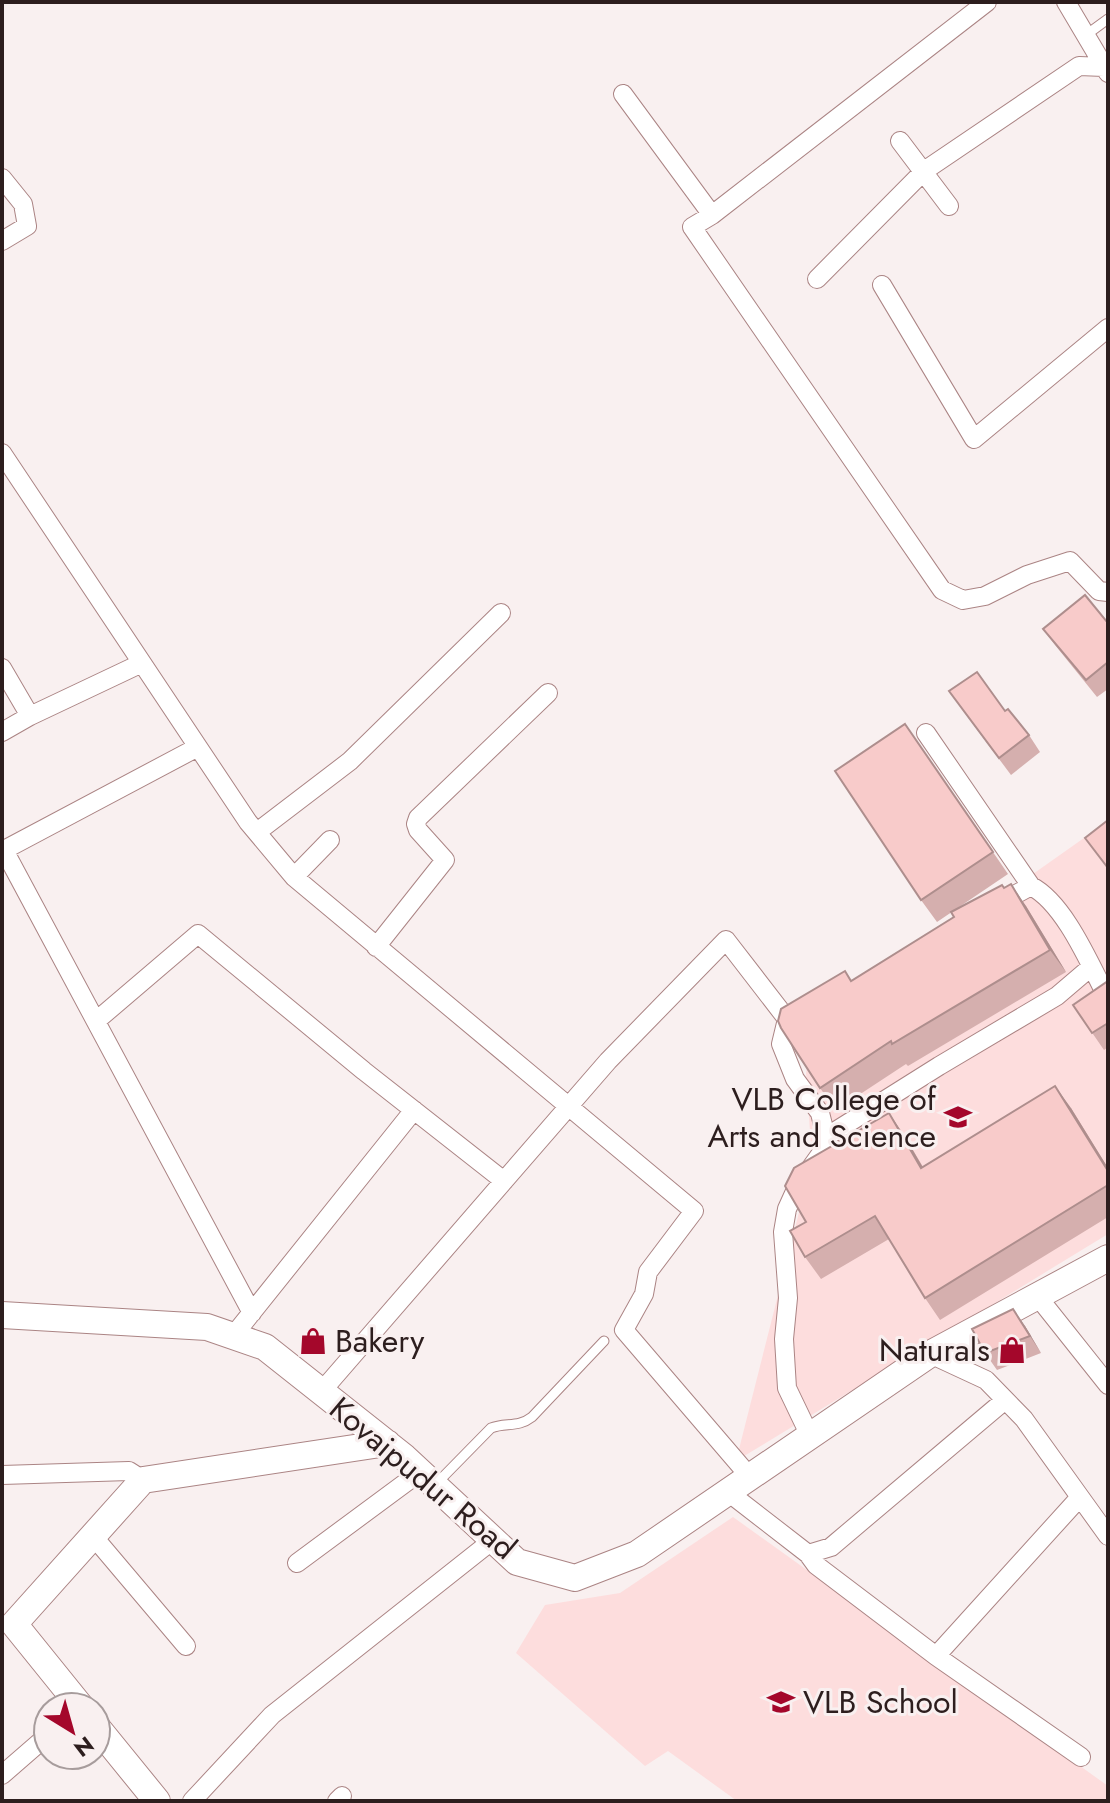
<svg xmlns="http://www.w3.org/2000/svg" width="1110" height="1803" viewBox="0 0 1110 1803" font-family="Jost,sans-serif">
	<style>
		.built { fill: #fddddd }
		.lines { fill: none; stroke-linecap: round; stroke-linejoin: round }
		.lane-casing { stroke: #ab8484; stroke-width: 11 }
		.street-casing { stroke: #ab8484; stroke-width: 20 }
		.secondary-casing { stroke: #ab8484; stroke-width: 28 }
		.lane { stroke: #fff; stroke-width: 9 }
		.street { stroke: #fff; stroke-width: 18 }
		.secondary { stroke: #fff; stroke-width: 26 }
		.wall { fill: #d5afae }
		.shaded-wall { fill: #ae8e8d }
		.building { fill: #f8cbca; stroke: #ae8e8d; stroke-width: 2 }
		.labels { text-anchor: middle; dominant-baseline: central; stroke-width: 6; stroke-linejoin: round; paint-order: stroke }
		.poi-label { font-size: 32px; fill: #2d1e1e; stroke: #f9f0f0; text-anchor: end }
		.street-label { font-size: 32px; fill: #2d1e1e; stroke: #f9f0f0 }
	</style>
	<rect width="100%" height="100%" fill="#f9f0f0"/>
	<!-- built -->
	<path class="built" d="M1108 821V1234L736 1461 812 1161 806 1073 815 1028Z
		M733 1517 1108 1786V1801H737L668 1751 645 1766 516 1653 545 1605 620 1593Z"/>
	<g class="lines">
		<!-- lane casing -->
		<g class="lane-casing">
			<path id="lane" d="M1086 35 1108 19
				M437 1483 491 1428C505 1422 518 1428 532 1417L604 1341"/>
		</g>
		<!-- street casing -->
		<g class="street-casing">
			<path id="street" d="M987 2 712 215 692 227 942 590 963 600 985 596 1027 575 1070 561 1099 591 1108 592
				M1066 2 1108 73
				M623 94 712 215
				M900 141 949 206
				M2 178 23 204 27 226 2 241
				M817 279 924 171 1079 66 1104 67
				M882 285 974 439 1108 328
				M2 453 248 822 294 877 694 1211 648 1272 644 1294 624 1330 750 1477
				M2 668 30 716 142 663
				M2 732 30 716
				M926 733 1031 886
				M198 747 4 850 252 1313
				M257 832 350 761 501 613
				M294 877 330 840
				M998 904 1031 886C1064 903 1089 962 1106 995
				M376 947 445 860 418 830 416 824 418 818 548 693
				M797 1014 787 1019 781 1044 795 1079 820 1113 826 1137 822 1152 797 1187 787 1209 783 1232 788 1298 784 1339 787 1388 810 1436
				M96 1021 198 934 364 1071 504 1181
				M826 1137 939 1066 1057 996 1091 967
				M1038 1297 1108 1385
				M233 1336 414 1110
				M930 1354 986 1380 1024 1419 1108 1536
				M321 1392 608 1061 726 940 787 1019
				M2 1475 129 1471 143 1480
				M728 1492 808 1554 816 1565 936 1656 1081 1757
				M93 1536 186 1646
				M808 1554 831 1547 1005 1400
				M297 1563 420 1472
				M936 1656 1080 1497
				M2 1775 48 1735
				M192 1801 272 1715 493 1540
				M337 1801 342 1796"/>
		</g>
		<!-- secondary casing -->
		<g class="secondary-casing">
			<path id="secondary" d="M2 1315 207 1327 265 1347 404 1457 517 1562 575 1578 637 1554 930 1354 1108 1258
				M81 1707 14 1624 143 1480 387 1443
				M96 1726 157 1801"/>
		</g>
		<!-- lane -->
		<use href="#lane" class="lane"/>
		<!-- street -->
		<use href="#street" class="street"/>
		<!-- secondary -->
		<use href="#secondary" class="secondary"/>
	</g>
	<!-- wall -->
	<path class="wall" d="M1108 623V689L1097 697 1055 645 1043 629Z
		M961 708 1005 711 1029 735 1040 752 1011 775Z
		M905 724 1008 874 937 922 921 900Z
		M1005 888 1026 906 1066 972 908 1066 906 1064 836 1110 820 1088Z
		M1108 981V1047L1104 1050 1073 1005Z
		M1071 1108 1108 1168V1217L940 1320 925 1298 889 1239 821 1279 805 1257 806 1222 904 1135 923 1167Z
		M1025 1326 1041 1353 997 1370 985 1353Z"/>
	<!-- shaded-wall -->
	<path class="shaded-wall" d="M1011 884 1026 906 1066 972 1050 950Z
		M1055 1086 1071 1108 1108 1168V1171Z
		M889 1113 904 1135 936 1190 921 1168Z
		M1013 1309 1025 1326 1041 1353 1030 1336Z"/>
	<!-- building -->
	<path class="building" d="M1085 595 1108 623V662L1086 680 1043 629Z
		M977 672 1005 711 1008 709 1029 735 999 758 949 691Z
		M905 724 993 852 921 900 835 771Z
		M1108 820V868L1085 838Z
		M1011 884 1050 950 892 1044 891 1041 820 1088 781 1028 778 1021 781 1009 845 971 851 981 954 917 951 912 1002 885 1004 888Z
		M1108 981V1023L1092 1033 1073 1005Z
		M1055 1086 1108 1171V1185L925 1298 875 1216 805 1257 790 1231 806 1222 785 1186 794 1168 889 1113 921 1168Z
		M1013 1309 1030 1336 985 1353 972 1329Z"/>
	<!-- icons -->
	<defs>
		<g id="university-bare" transform="scale(2.16)"><path d="M0-5L7-2L0 1L-7-2ZM-4 1L0 2.5L4 1V4Q0 6-4 4Z" fill="#a4072b" stroke="#f9f0f0" stroke-width="2.5" paint-order="stroke"/></g>
		<g id="shop-bare" transform="scale(2.16)"><path d="M-5-2.5h2.3a2.7 3.5 0 0 1 5.4 0H5L5.5 6h-11ZM-1.5-2.5h3a1.5 2.3 0 0 0-3 0Z" fill="#a4072b" stroke="#f9f0f0" stroke-width="2.5" paint-order="stroke"/></g>
		<g id="school-bare" transform="scale(2.16)"><path d="M0-5L7-2L0 1L-7-2ZM-4 1L0 2.5L4 1V4Q0 6-4 4Z" fill="#a4072b" stroke="#f9f0f0" stroke-width="2.5" paint-order="stroke"/></g>
	</defs>
	<g fill-rule="evenodd">
		<use href="#university-bare" x="958" y="1117"/>
		<use href="#shop-bare" x="313" y="1341"/>
		<use href="#shop-bare" x="1012" y="1350"/>
		<use href="#school-bare" x="781" y="1702"/>
	</g>
	<g class="labels">
		<!-- poi labels -->
		<g class="poi-label">
			<text x="936" y="1099">VLB College of<tspan x="936" dy="37">Arts and Science</tspan></text>
			<text x="335" y="1341" text-anchor="start">Bakery</text>
			<text x="990" y="1350">Naturals</text>
			<text x="803" y="1702" text-anchor="start">VLB School</text>
		</g>
		<!-- street labels -->
		<g class="street-label">
			<text transform="translate(423 1478) rotate(40)">Kovaipudur Road</text>
		</g>
	</g>
	<!-- border -->
	<rect width="1110" height="1803" fill="none" stroke="#2d1e1e" stroke-width="8"/>
	<!-- north arrow -->
	<g transform="translate(72 1731) rotate(143)"><circle r="38" fill="#f9f0f0" stroke="#a79c9c" stroke-width="2"/>
	<path d="M0-6L14 30L0 20L-14 30Z" fill="#a4072b"/>
	<text y="-12" font-size="22" font-weight="bold" text-anchor="middle" fill="#2d1e1e">N</text>
	</g>
</svg>
